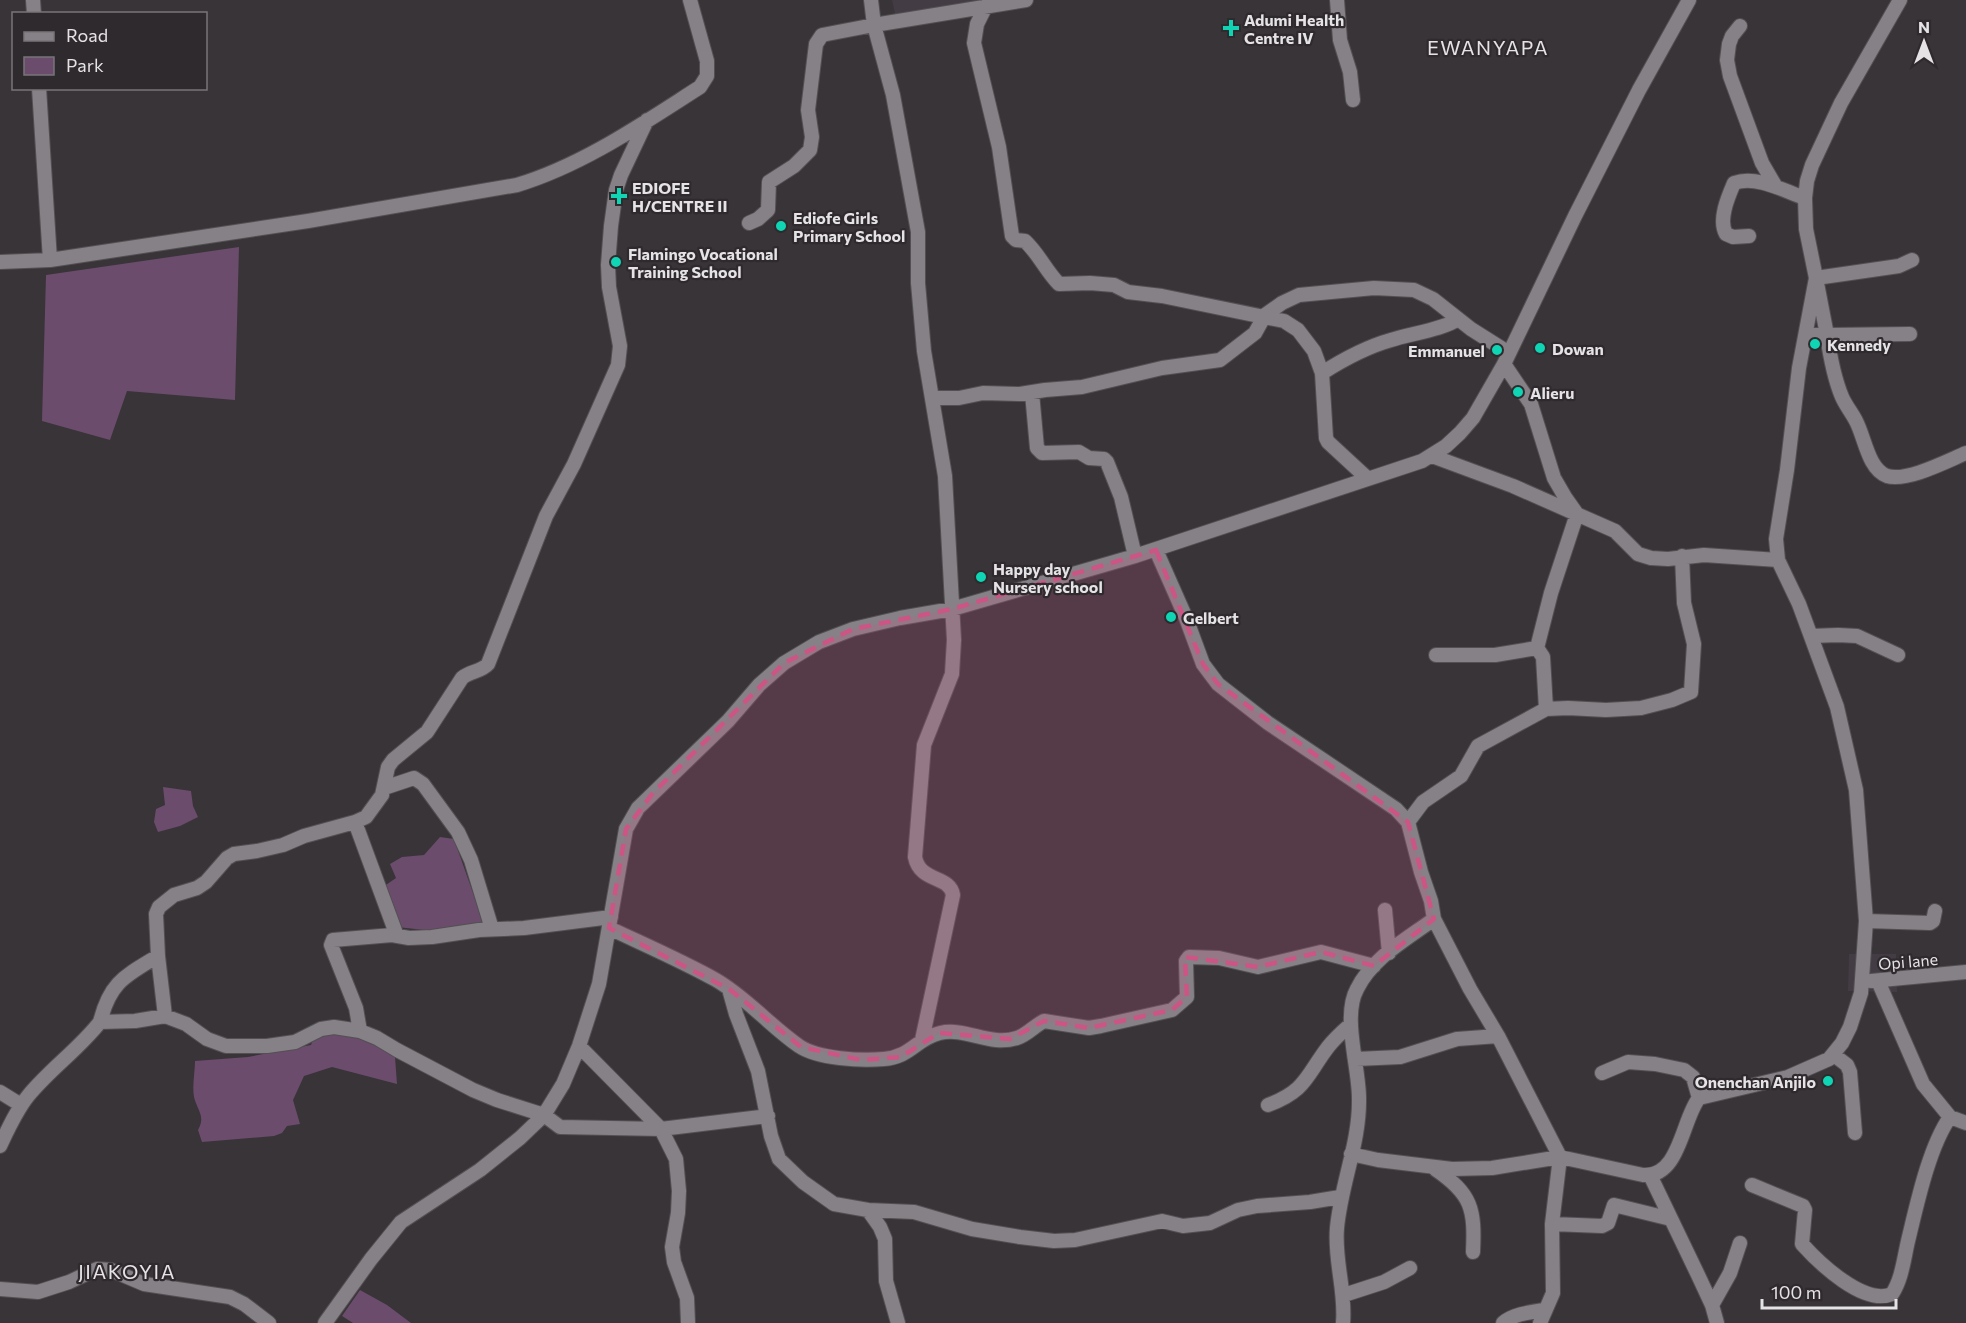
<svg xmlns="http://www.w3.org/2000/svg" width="1966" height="1323" viewBox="0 0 1966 1323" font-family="Commissioner,sans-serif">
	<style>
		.built { fill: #443c44 }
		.green { fill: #6b4c6c }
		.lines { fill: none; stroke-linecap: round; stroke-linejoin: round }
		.minor-casing { stroke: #535053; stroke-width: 16 }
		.minor { stroke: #868186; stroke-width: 14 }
		.marked { fill: #cd5585; fill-opacity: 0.2; stroke: #cd5585; stroke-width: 4.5; stroke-dasharray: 12 8; stroke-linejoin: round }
		.poi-dot { fill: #0fd5b4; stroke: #2e2a2e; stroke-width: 2 }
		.labels { text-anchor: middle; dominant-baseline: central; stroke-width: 4.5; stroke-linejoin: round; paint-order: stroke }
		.poi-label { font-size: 16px; font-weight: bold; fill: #e6e3e6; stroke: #2e2a2e; text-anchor: start }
		.street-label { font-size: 16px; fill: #e6e3e6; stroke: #2e2a2e }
		.quarter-label { font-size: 20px; letter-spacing: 1.5px; fill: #e6e3e6; stroke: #2e2a2e }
	</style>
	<rect width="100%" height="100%" fill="#383438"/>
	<!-- built -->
	<path class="built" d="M892 0H980L896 18Z
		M1849 954H1896L1897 992 1848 991Z"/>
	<!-- green -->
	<path class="green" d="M239 247 235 400 127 391 110 440 42 421 46 275Z
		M163 787 191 791 193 806 198 817 180 826 158 832 154 822 156 809 165 805Z
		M440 837 454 839 485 927 434 931 397 927 380 889 396 878 390 864 402 857 424 855Z
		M336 1028 377 1042 395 1057 397 1084 332 1067 304 1076 293 1100 300 1124 287 1126 282 1133 274 1136 202 1142 198 1130C206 1116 197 1110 194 1097 192 1086 195 1072 195 1061L248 1057 311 1045 316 1032Z
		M360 1290 387 1305 411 1323H353L342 1316Z"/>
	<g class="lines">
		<!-- minor casing -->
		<g class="minor-casing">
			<path id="minor" d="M33 0 34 14
				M871 0 874 25 893 95 918 232V283L924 351 945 476 954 640 952 674 924 745 915 857C920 883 950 875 953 895L922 1040
				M1337 0 1340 40 1350 72 1353 100
				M986 6 977 24 974 43 999 147 1012 236 1016 240 1025 241C1039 254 1046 271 1059 284L1090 283 1114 285 1128 292 1162 296 1284 321 1298 330 1314 351 1322 373 1326 438 1328 442 1367 478
				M1740 26 1732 36 1729 44 1727 60 1730 76 1762 163 1776 187
				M39 88 50 260
				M749 223 758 219 768 210 769 182 794 166 810 150 812 137 808 110 816 44 822 35 874 25 1026 0
				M1749 236 1733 237 1726 234C1718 220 1728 197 1734 183 1757 175 1784 191 1805 198
				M0 262 50 260 308 221 517 185C583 165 642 124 700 87L707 76V61L690 0
				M1910 334 1827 335 1816 278 1899 266 1912 260
				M1806 335H1827C1830 356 1834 378 1842 397 1846 406 1852 413 1856 421 1865 438 1868 469 1887 476 1907 482 1947 461 1966 453
				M1504 364 1531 404 1554 478 1565 497 1577 514 1551 593 1537 648 1543 657 1546 709
				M1322 373C1344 359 1366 347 1391 340 1409 334 1445 329 1458 319
				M1032 393 1037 448 1042 453 1079 452 1089 458 1104 459 1107 462 1121 497 1135 556
				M932 398H959L983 393 1020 394 1045 390 1082 387 1162 368 1220 360 1255 333 1265 315 1282 303 1299 295 1374 288 1414 290 1433 299 1471 329 1509 353
				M1432 456 1513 486 1615 531 1638 554 1651 558 1668 559 1704 555 1778 560
				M1156 550 1186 618 1203 664 1218 684 1268 723 1396 809 1408 822 1421 872 1431 901 1434 919 1470 989 1498 1036 1560 1157 1552 1224 1553 1293 1540 1323
				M1811 636 1838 635 1857 636 1898 655
				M1436 655H1495L1537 648
				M384 788 414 778 423 784 458 832 471 860 492 929
				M355 822 397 936
				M1408 822 1423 802 1461 776 1478 746 1546 709 1568 708 1606 710 1641 708 1672 700 1691 692 1694 644 1684 603 1682 556
				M1385 910 1389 953
				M1866 921 1930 923 1933 921 1935 911
				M609 928C645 945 682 961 716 980 747 998 770 1026 799 1046 818 1059 861 1061 884 1059 911 1057 917 1038 940 1033 966 1027 990 1047 1017 1038 1027 1035 1034 1026 1044 1021L1089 1028 1101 1026 1172 1010 1187 997 1186 961 1189 957 1219 958 1258 967 1321 952 1374 966
				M158 956 165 1016
				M1871 981 1966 972
				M729 989 736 1014 758 1071 771 1136 779 1159 803 1182 834 1204 868 1210 880 1227 885 1239 886 1281 898 1323
				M100 1022C110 982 125 976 158 956L156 914 159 907 174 895 197 888 206 882 227 858 234 854 257 851 283 845 304 836 355 822 366 817 382 795 388 767 393 760 427 732 462 678C470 671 481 672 488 664L546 516 574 464 618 365 620 346 609 287 608 265 611 226 616 190 621 175 647 120
				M360 1031 356 1008 331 945 333 940 392 935 409 938 432 937 479 930 524 928 611 917
				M579 1046 661 1129 676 1159 679 1191 678 1213 672 1247 674 1262 687 1298 688 1323
				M1834 1055 1847 1065 1850 1072 1855 1133
				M1356 1059 1400 1057 1457 1039 1498 1036
				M1602 1073 1628 1062 1655 1064 1684 1070 1693 1077 1699 1098
				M0 1092 21 1105
				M1268 1105C1306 1091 1306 1076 1328 1047 1335 1038 1343 1031 1351 1024
				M1950 1117 1966 1123
				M0 1146C8 1129 16 1111 28 1096 50 1069 79 1049 100 1022L135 1021 165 1016 186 1024 207 1039 226 1046H267L295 1042 321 1029 334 1027 360 1031 377 1038 397 1050 473 1090 497 1100 544 1115 560 1127 661 1129 768 1116
				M1351 1154 1378 1160 1452 1169 1492 1168 1560 1157 1643 1175C1680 1178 1682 1119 1699 1098L1788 1077 1829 1059 1842 1043 1850 1027 1861 993 1866 921 1856 790 1837 707 1799 604 1778 560 1776 539 1787 470 1799 368 1816 278 1806 229 1805 198 1807 181 1812 165 1841 103 1900 0
				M1435 1169C1472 1194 1475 1209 1473 1252
				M1650 1175 1698 1275 1712 1305 1717 1323
				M1752 1185 1803 1206 1805 1210 1802 1244C1819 1263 1864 1306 1892 1294 1902 1279 1904 1258 1908 1241 1917 1204 1929 1147 1950 1117L1923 1084 1878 981
				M868 1210 914 1212 972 1229 1020 1237 1054 1241 1075 1240 1162 1221 1183 1226 1210 1223 1238 1210 1257 1206 1310 1202 1340 1197
				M1552 1224 1602 1226 1608 1223 1614 1205 1671 1219
				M0 1289 38 1292 69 1282 97 1269 111 1270 144 1284 230 1297 244 1304 269 1323
				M1344 1295 1384 1282 1410 1268
				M1712 1305 1730 1273 1740 1243
				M325 1323 371 1259 401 1222 480 1170 520 1138 544 1115 563 1084 579 1046 599 984 626 829 638 808 728 721 759 685 784 663 819 642 853 629 900 618 952 609 1135 556 1422 461 1446 446 1460 433 1473 418 1504 364 1575 216 1639 90 1689 0
				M1343 1323C1346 1291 1334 1260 1337 1228 1341 1184 1360 1142 1359 1098 1359 1067 1342 1016 1357 989 1372 958 1407 939 1434 919
				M1503 1323C1513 1314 1531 1312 1544 1310"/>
		</g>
		<!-- minor -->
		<use href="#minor" class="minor"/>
	</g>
	<!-- marked area -->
	<path class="marked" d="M1156 550 1203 664 1218 684 1408 822 1434 919 1374 966 1321 952 1258 967 1185 957 1187 997 1172 1010 1089 1028 1044 1021 1010 1039 939 1033 901 1057 861 1060 801 1047 729 989 609 928 626 829 652 794 784 663 853 629 952 609Z"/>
	<!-- markers -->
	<g class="poi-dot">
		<path d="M1228 19h6v6h6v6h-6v6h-6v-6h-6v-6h6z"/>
		<path d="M616 187h6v6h6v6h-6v6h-6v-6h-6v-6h6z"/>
		<circle cx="781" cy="226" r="6"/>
		<circle cx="616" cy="262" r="6"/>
		<circle cx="1815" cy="344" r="6"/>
		<circle cx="1540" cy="348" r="6"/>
		<circle cx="1497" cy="350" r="6"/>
		<circle cx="1518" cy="392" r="6"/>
		<circle cx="981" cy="577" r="6"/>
		<circle cx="1171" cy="617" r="6"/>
		<circle cx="1828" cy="1081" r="6"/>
	</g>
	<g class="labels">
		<!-- poi labels -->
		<g class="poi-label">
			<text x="1244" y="19">Adumi Health<tspan x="1244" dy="18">Centre IV</tspan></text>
			<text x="632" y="187">EDIOFE<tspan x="632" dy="18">H/CENTRE II</tspan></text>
			<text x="793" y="217">Ediofe Girls<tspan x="793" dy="18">Primary School</tspan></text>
			<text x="628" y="253">Flamingo Vocational<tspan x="628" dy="18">Training School</tspan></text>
			<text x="1827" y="344">Kennedy</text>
			<text x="1552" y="348">Dowan</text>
			<text x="1485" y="350" text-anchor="end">Emmanuel</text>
			<text x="1530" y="392">Alieru</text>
			<text x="993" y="568">Happy day<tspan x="993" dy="18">Nursery school</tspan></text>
			<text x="1183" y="617">Gelbert</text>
			<text x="1816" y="1081" text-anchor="end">Onenchan Anjilo</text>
		</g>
		<!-- street labels -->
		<g class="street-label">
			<text transform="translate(1908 961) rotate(-5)">Opi lane</text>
		</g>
		<!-- quarter labels -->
		<g class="quarter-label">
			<text x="1488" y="47">EWANYAPA</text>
			<text x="127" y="1271">JIAKOYIA</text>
		</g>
	</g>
	<!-- legend -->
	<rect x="12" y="12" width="195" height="78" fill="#2e2a2e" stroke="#787478" stroke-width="1.5"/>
	<rect x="24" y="32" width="30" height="9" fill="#868186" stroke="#787478" stroke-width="1.5"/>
	<text x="66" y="42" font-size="18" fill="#e6e3e6">Road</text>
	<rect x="24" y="57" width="30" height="18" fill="#6b4c6c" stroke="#787478" stroke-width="1.5"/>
	<text x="66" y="72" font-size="18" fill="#e6e3e6">Park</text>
	<!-- north arrow -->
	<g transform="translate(1924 42)" stroke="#2e2a2e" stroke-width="4.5" paint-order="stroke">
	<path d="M0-4.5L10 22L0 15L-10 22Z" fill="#e6e3e6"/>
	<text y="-9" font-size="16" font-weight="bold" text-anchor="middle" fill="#e6e3e6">N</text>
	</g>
	<!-- scale -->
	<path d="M1762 1299v9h134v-9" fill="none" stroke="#e6e3e6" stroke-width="3"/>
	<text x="1771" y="1299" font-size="18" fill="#e6e3e6" stroke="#2e2a2e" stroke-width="4.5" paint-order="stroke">100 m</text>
</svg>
